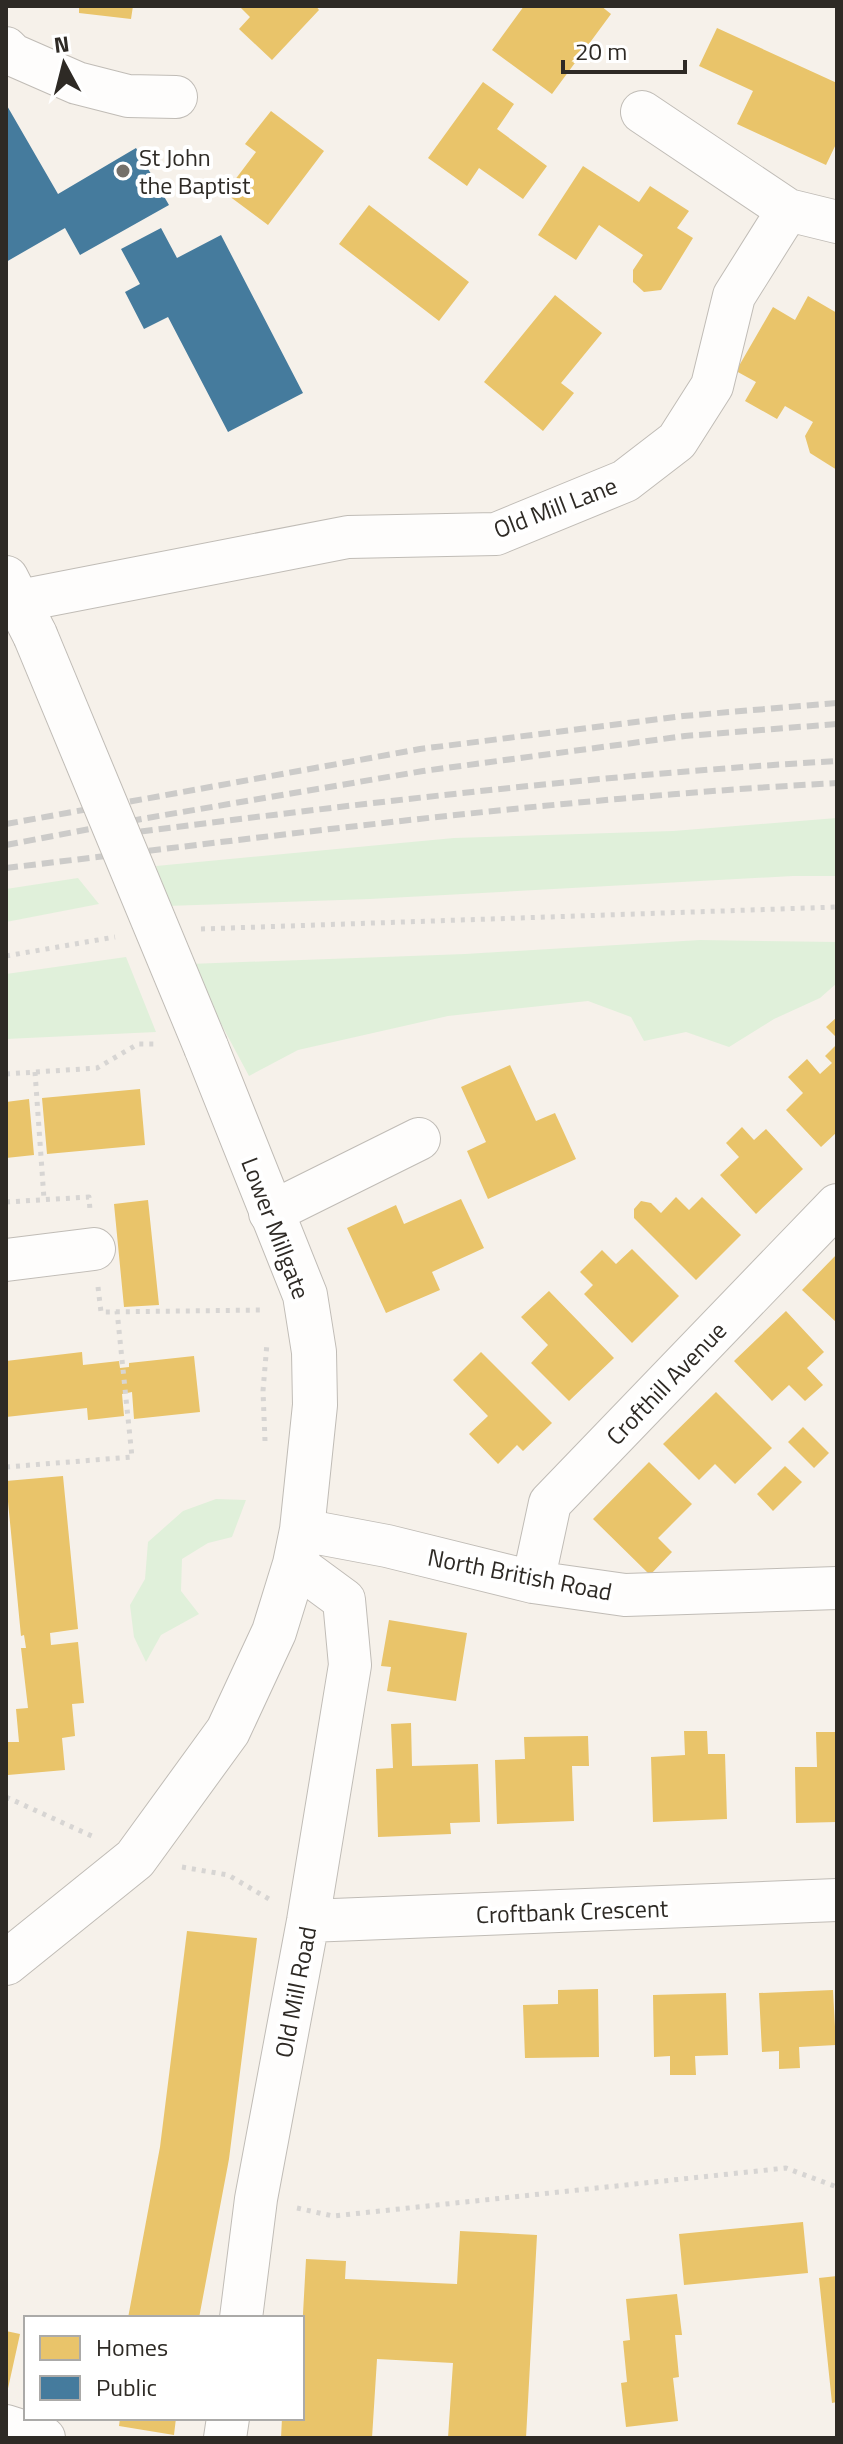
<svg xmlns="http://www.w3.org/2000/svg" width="843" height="2444" viewBox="0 0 843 2444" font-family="'Titillium Web',sans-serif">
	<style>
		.green { fill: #e0f0da }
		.homes { fill: #e9c46a }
		.public { fill: #457b9d }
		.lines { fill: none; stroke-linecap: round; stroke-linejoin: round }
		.street-casing { stroke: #c0bcb6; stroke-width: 44 }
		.secondary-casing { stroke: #c0bcb6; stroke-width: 46 }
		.path { stroke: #d7d5d3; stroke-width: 5; stroke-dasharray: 4 6; stroke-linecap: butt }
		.street { stroke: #fefdfc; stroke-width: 42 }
		.secondary { stroke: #fefdfc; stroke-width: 44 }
		.rail { stroke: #cccbc9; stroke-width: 6; stroke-dasharray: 12 6; stroke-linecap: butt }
		.secondary-bridge-casing { stroke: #c0bcb6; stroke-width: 46; stroke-linecap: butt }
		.secondary-bridge { stroke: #fefdfc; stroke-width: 44 }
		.poi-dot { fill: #74706a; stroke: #fff; stroke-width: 3 }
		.labels { text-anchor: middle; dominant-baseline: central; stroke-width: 8; stroke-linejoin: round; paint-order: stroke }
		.poi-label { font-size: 24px; fill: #2e2a25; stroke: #fff; text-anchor: start }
		.street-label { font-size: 24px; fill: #2e2a25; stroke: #fff }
	</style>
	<rect width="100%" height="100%" fill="#f6f1ea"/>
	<!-- green -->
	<path class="green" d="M837 818V876H793L370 899 167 906 156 866 454 838 673 831Z
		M78 878 99 904 6 922V889Z
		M700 940 837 942V983L820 998 774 1019 729 1047 686 1032 644 1041 631 1017 588 1001 448 1016 298 1050 249 1076 189 964 465 954Z
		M126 957 156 1032 6 1039V974Z
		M216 1499 246 1500 232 1537 208 1543 182 1559 181 1591 199 1614 161 1635 146 1662 134 1637 130 1605 145 1579 148 1542 183 1511Z"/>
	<!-- homes -->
	<path class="homes" d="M79 6H133L131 19 79 13Z
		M239 6H316L319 10 272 60 239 29 250 17Z
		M524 6H601L611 14 552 94 492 50Z
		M717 28 837 83V142L826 165 737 124 753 91 699 66Z
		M483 82 514 104 497 129 547 166 523 199 479 168 467 186 428 158Z
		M271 111 324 151 268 225 225 193 256 152 245 144Z
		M583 166 639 202 650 186 689 211 677 228 693 238 661 290 644 292 633 282V270L643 255 599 225 576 260 538 235Z
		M369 205 469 282 439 321 339 244Z
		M555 295 602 333 561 383 574 393 543 431 484 382Z
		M808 296 837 313V470L810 453 805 436 813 422 785 406 777 419 745 401 756 382 736 371 773 307 795 320Z
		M837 1017V1038L826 1027Z
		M837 1044V1132L821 1147 786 1110 803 1093 788 1077 807 1059 820 1074 832 1063 825 1056Z
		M510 1065 536 1121 555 1113 576 1159 488 1199 467 1151 486 1142 461 1087Z
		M140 1089 145 1145 47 1154 42 1098Z
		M29 1099 34 1155 6 1158V1102Z
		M742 1127 754 1140 766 1129 803 1169 756 1214 720 1175 739 1157 726 1143Z
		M676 1197 689 1210 702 1197 741 1235 696 1280 634 1218V1209L641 1201 651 1203 661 1213Z
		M461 1199 484 1248 432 1272 440 1290 386 1313 347 1228 396 1205 404 1224Z
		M148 1200 159 1305 124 1307 114 1204Z
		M632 1249 679 1296 632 1343 584 1294 593 1285 580 1272 602 1250 616 1264Z
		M837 1254V1323L802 1290Z
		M549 1291 614 1358 569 1401 531 1363 548 1345 521 1317Z
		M786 1311 824 1352 807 1368 823 1385 805 1401 789 1385 772 1401 734 1361Z
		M82 1352 83 1365 119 1361 120 1368 129 1367V1363L194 1356 200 1412 134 1419 132 1392 122 1394 124 1416 88 1420 87 1408 6 1417V1361Z
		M481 1352 552 1423 523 1451 517 1445 498 1464 469 1434 488 1416 453 1380Z
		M716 1392 772 1448 735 1484 715 1464 699 1480 663 1444Z
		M803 1427 829 1453 814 1468 788 1442Z
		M649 1462 692 1504 658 1538 672 1552 650 1575 593 1519Z
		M785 1466 802 1482 773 1511 757 1494Z
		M63 1476 78 1629 50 1633 51 1645 78 1642 84 1703 72 1704 75 1736 62 1738 65 1770 8 1775 6 1742H19L16 1709 28 1708 21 1648H26L24 1635 21 1636 6 1481Z
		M389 1620 467 1633 456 1701 387 1691 391 1667 381 1666Z
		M411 1723 412 1766 478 1764 480 1822 450 1823 451 1834 378 1837 376 1769 393 1768 391 1724Z
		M684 1731H707L708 1754H725L727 1819 653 1822 651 1757 685 1755Z
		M816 1732H837V1822L796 1823 795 1767H817Z
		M588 1736 589 1766H572L574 1821 497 1824 495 1760 525 1759 524 1737Z
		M187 1931 257 1938 229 2159 199 2318H128L160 2147Z
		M598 1989 599 2057 525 2058 523 2005 558 2004V1990Z
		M833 1990 836 2045 799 2047 800 2068 779 2069V2051L762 2052 759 1993Z
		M726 1993 728 2055 695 2056 696 2075H670V2056L654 2057 653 1995Z
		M803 2222 808 2273 684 2285 679 2234Z
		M460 2231 537 2235 526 2438H448L453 2363 377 2359 372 2438H281L282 2418H302V2332L306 2259 346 2261 345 2279 457 2284Z
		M837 2276V2402L832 2403 819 2278Z
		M677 2294 682 2335H675L679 2377 673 2378 678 2421 626 2427 621 2383 627 2382 623 2341 630 2340 626 2299Z
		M6 2331 20 2334 7 2393H6Z
		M120 2418H176L174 2435 119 2426Z"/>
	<!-- public -->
	<path class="public" d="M6 104 58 194 136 148 169 205 80 255 65 228 6 262Z
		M161 228 177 258 221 235 303 393 228 432 168 317 144 329 125 292 140 284 121 249Z"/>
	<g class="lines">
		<!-- street casing -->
		<g class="street-casing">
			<path id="street" d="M6 48 13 55 77 83 128 96 176 97
				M642 112 788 210
				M19 601 348 537 496 534 625 481 677 441 712 386 734 296 788 210 837 222
				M270 1213 419 1139
				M6 1260 94 1249
				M302 1530 387 1546 533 1582 625 1595 837 1588
				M533 1582 550 1503 837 1205
				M308 1921 837 1900
				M241 2318 256 2199 308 1921 350 1665 344 1600 295 1564
				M6 2426 44 2438
				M225 2438 228 2418"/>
		</g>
		<!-- secondary casing -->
		<g class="secondary-casing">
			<path id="secondary" d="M6 578 35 635
				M6 1963 135 1859 228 1731 274 1632 295 1564 302 1530 315 1405 314 1352 305 1295 206 1047"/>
		</g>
		<!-- path -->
		<path class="path" d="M201 929 837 907
			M6 956 115 937
			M35 1072 44 1199
			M6 1074 97 1068 138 1044H158
			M6 1202 89 1197 90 1210
			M98 1287 101 1312 265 1310
			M265 1441 263 1391 267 1343
			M6 1467 132 1457 117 1311
			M6 1797 94 1837
			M182 1867 228 1875 269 1899
			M297 2208 333 2216 786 2168 837 2187"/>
		<!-- street -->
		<use href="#street" class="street"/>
		<!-- secondary -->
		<use href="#secondary" class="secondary"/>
		<!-- rail -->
		<path class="rail" d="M6 824 420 749 683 716 837 703
			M105 836C349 805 592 775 837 761
			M6 845 147 818 423 771 685 736 837 724
			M6 868C283 835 559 798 837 783"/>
		<!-- secondary-bridge casing -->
		<g class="secondary-bridge-casing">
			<path id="secondary-bridge" d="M35 635 206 1047"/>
		</g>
		<!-- secondary-bridge -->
		<use href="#secondary-bridge" class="secondary-bridge"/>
	</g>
	<!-- markers -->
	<circle class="poi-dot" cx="123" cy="171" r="8"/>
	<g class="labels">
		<!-- poi labels -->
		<g class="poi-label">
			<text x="139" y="157">St John<tspan x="139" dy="28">the Baptist</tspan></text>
		</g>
		<!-- street labels -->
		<g class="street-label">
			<text transform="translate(555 507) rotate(-21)">Old Mill Lane</text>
			<text transform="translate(276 1228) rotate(69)">Lower Millgate</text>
			<text transform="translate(666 1383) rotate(-46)">Crofthill Avenue</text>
			<text transform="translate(520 1574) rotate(11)">North British Road</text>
			<text transform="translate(572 1911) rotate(-2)">Croftbank Crescent</text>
			<text transform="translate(295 1992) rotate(-79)">Old Mill Road</text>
		</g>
	</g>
	<!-- border -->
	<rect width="843" height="2444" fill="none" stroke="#2e2a25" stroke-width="16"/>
	<!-- legend -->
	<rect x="24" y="2316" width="280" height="104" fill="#ffffff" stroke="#abaaa8" stroke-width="2"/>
	<rect x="40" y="2336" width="40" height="24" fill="#e9c46a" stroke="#abaaa8" stroke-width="2"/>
	<text x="96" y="2356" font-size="24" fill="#2e2a25">Homes</text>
	<rect x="40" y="2376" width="40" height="24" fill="#457b9d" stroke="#abaaa8" stroke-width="2"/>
	<text x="96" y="2396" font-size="24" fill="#2e2a25">Public</text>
	<!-- north arrow -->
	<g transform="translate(64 64) rotate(353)" stroke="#ffffff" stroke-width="6" paint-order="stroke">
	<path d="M0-6L14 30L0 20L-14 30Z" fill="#2e2a25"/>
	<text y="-12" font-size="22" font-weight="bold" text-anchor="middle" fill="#2e2a25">N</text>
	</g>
	<!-- scale -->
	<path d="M563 60v12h122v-12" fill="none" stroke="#2e2a25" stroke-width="4"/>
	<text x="575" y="60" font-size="24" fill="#2e2a25" stroke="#ffffff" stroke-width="6" paint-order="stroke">20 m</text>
</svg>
